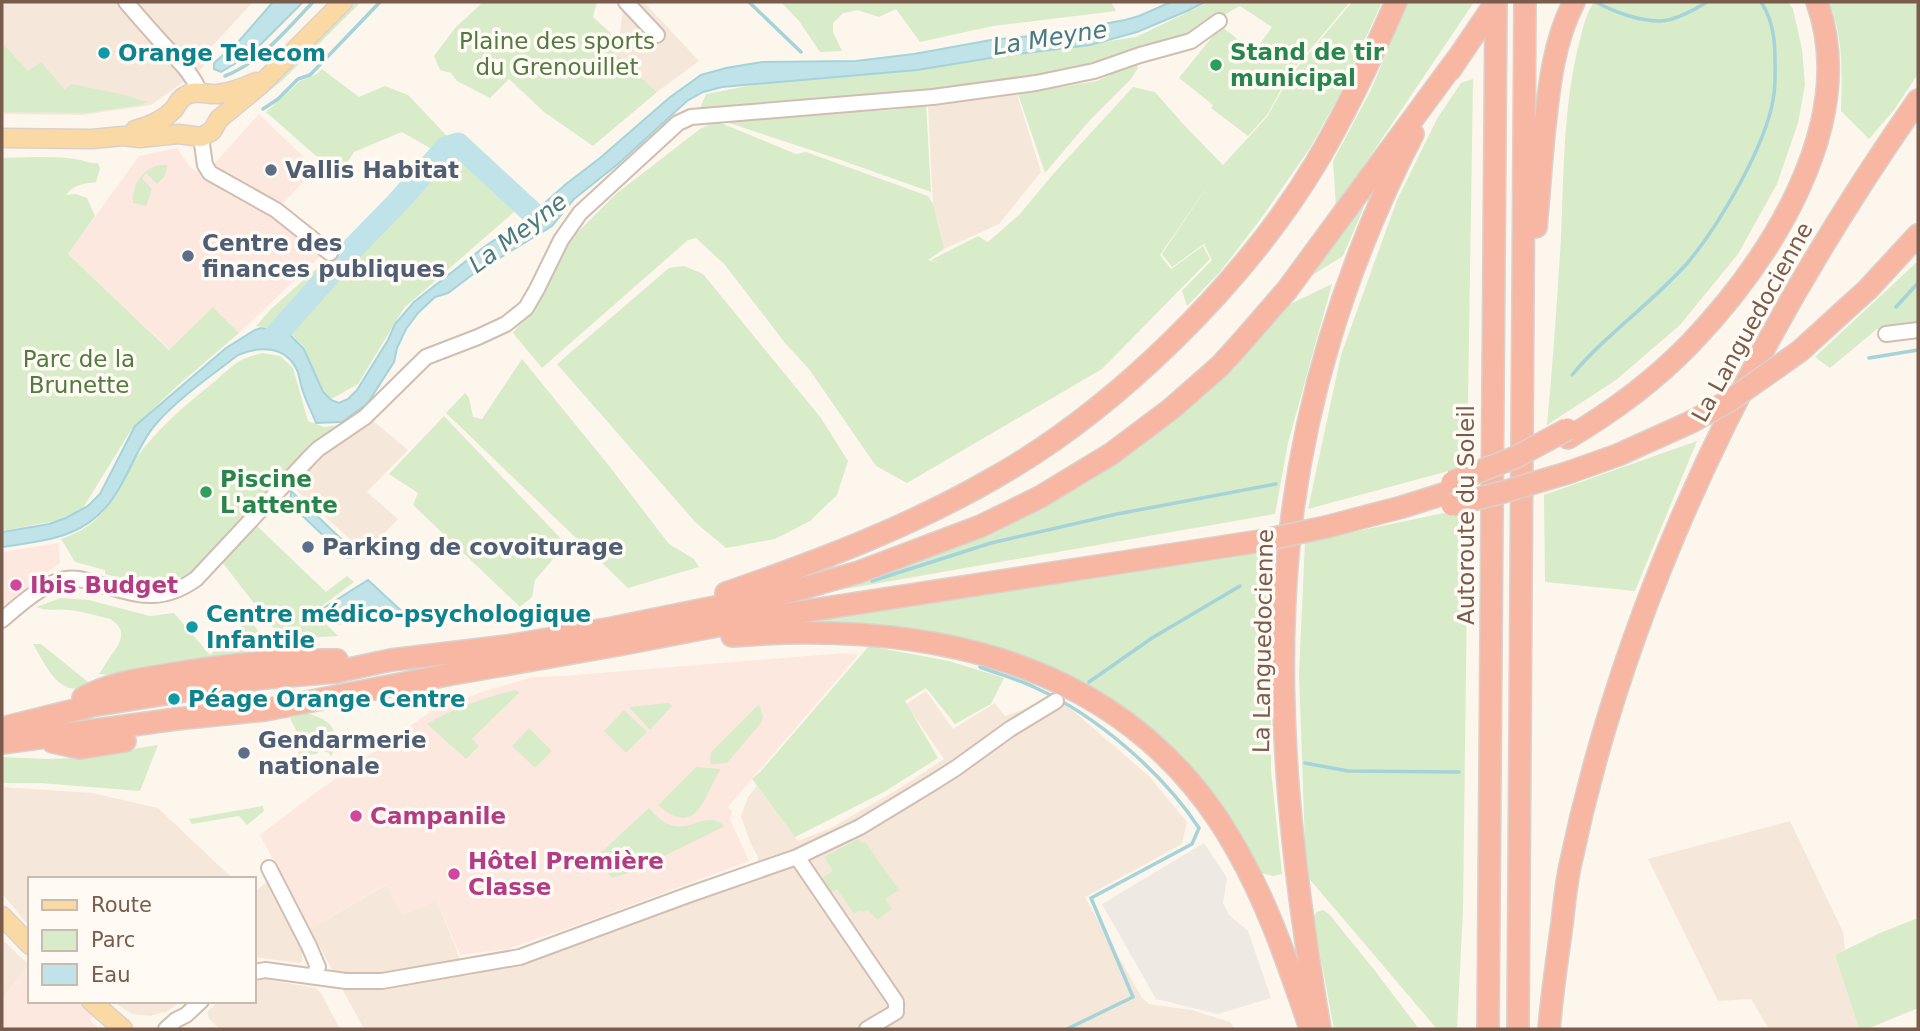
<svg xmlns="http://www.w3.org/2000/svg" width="1920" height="1031" viewBox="0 0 1920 1031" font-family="'DejaVu Sans',sans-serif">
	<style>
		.residential { fill: #f5e8da }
		.commercial { fill: #fde8e0 }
		.industrial { fill: #efe9e4 }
		.green { fill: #d8ecc9 }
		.water { fill: #bfe3e8; stroke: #a5d3da; stroke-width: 2 }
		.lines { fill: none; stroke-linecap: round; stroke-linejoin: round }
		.stream { stroke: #a5d3da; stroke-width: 3.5 }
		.river { stroke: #bfe3e8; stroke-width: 23 }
		.minor-casing { stroke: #d1beb0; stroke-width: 18 }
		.major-casing { stroke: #dad1cd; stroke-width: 21 }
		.highway-casing { stroke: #dad1cd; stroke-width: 24 }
		.minor { stroke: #fff; stroke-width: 14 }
		.major { stroke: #fbd9a5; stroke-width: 18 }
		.highway { stroke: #f7b7a3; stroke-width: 21 }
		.highway-bridge-casing { stroke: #dad1cd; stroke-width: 24; stroke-linecap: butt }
		.highway-bridge { stroke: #f7b7a3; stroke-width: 21 }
		.culture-dot { fill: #0f9aa8; stroke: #fffaf3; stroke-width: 2.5 }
		.leisure-dot { fill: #2e9e5b; stroke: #fffaf3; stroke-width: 2.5 }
		.service-dot { fill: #5c6f8a; stroke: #fffaf3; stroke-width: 2.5 }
		.hotel-dot { fill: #d1479c; stroke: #fffaf3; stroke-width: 2.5 }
		.labels { text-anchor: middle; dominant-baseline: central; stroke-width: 7; stroke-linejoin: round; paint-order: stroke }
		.park-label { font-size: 23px; fill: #537a41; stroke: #fffaf3 }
		.leisure-label { font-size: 23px; font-weight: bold; fill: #27864d; stroke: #fffaf3; text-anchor: start }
		.culture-label { font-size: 23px; font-weight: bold; fill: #0d838f; stroke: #fffaf3; text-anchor: start }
		.service-label { font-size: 23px; font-weight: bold; fill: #4e5e75; stroke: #fffaf3; text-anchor: start }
		.street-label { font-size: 23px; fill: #7a5c4d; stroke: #fffaf3 }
		.hotel-label { font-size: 23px; font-weight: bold; fill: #b23c85; stroke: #fffaf3; text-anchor: start }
		.water-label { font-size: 24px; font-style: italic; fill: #437c86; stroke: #fffaf3 }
	</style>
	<rect width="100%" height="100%" fill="#fdf6ec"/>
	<!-- residential -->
	<path class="residential" d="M2 2H253L205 54 210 59 199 71 151 105 82 115 2 114Z
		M617 2H644L699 61 657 92 614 52 619 41 623 8Z
		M1017 94 1041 172 999 224 944 249 933 204 928 107Z
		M372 420 408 450 367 492 398 519 365 553 291 485 325 449Z
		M926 691 953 729 995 703 1005 716 1057 697 1149 776 1187 822 1182 844 1085 897 1142 998 1149 1004 1192 1010 1230 1022 1235 1029H364L310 929 386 885 437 901 467 976 510 965 588 940 653 916 713 891 756 879 758 857 750 842 741 816 748 797 757 786 798 841 831 828 900 788 944 759 906 704Z
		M2 787 92 793 158 808 233 879H30V928L2 893Z
		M1790 821 1843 932 1845 950 1835 955 1859 1029H1769L1751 999 1718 1001 1648 859Z
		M267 882 302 948V962L299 963 254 957V892Z
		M2 939 29 965 2 999Z
		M257 978 316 988 321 993 340 1029H220L209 1019 207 1012 219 1001H254V979Z
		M112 1001H181L168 1011 150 1016 132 1014Z"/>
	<!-- commercial -->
	<path class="commercial" d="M259 114 316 169 279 207 329 248 239 333 213 307 170 350 68 254 139 156 177 148 191 168 204 175Z
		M59 543 60 563 2 608V552Z
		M845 653 858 655 728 807 732 811 730 819 749 861 583 923 507 949 460 955 437 901 402 915 385 885 310 929 260 835 311 796 433 710 488 690 533 677 563 676Z
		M30 951V1001H108L90 1020 99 1029H2V999L29 965 28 953Z"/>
	<!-- industrial -->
	<path class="industrial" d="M1204 843 1227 878 1223 903 1229 915 1248 931 1271 998 1218 1014 1156 999 1102 904Z"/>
	<!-- green -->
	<path class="green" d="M353 2H361L283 80 254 103H249L279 76Z
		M483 2H597L593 17 619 41 614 52 657 92 593 146 544 112 509 79 490 98 457 81 451 73 440 70 434 56 455 28Z
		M781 2H1111L1116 11 993 26 920 42 896 9 879 17 858 10 843 13 833 23V32L842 51 820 52 799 21Z
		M1209 2H1350L1289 75 1267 115 1248 136 1211 108 1213 105 1179 78 1221 26 1254 52 1272 27 1240 6 1192 33 1099 66 939 92 698 113 706 94 753 85 917 70 1136 37Z
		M1352 2H1382L1339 96 1310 148 1262 217 1220 272 1187 306 1182 291 1212 260 1204 244 1172 267 1162 254 1213 178 1160 255 1171 269 1203 246 1210 259 1102 369 907 483 876 466 809 369 785 343 725 265 696 238 688 240 542 368 513 333 543 293 562 248 617 193 700 129 716 121 796 154 806 152 928 196 933 204 944 249 928 260 938 263 931 260 978 236 988 242 1019 215 1054 173 1133 87 1155 92 1184 125 1223 165 1267 117 1290 76Z
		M1408 2H1474L1336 207 1333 161 1370 92Z
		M1594 2H1788L1793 9 1802 49 1805 85 1798 123 1777 184 1738 254 1680 325 1616 380 1547 425C1553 363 1557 301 1561 238 1564 172 1563 101 1581 36 1584 24 1587 12 1594 2Z
		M1829 2H1918V74L1894 110 1869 139 1841 111C1842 73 1844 38 1829 2Z
		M2 43 28 71 41 62 65 90 71 84 121 94 147 102 141 105 86 113 2 112Z
		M1135 63 1138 68 1131 79 1091 119 1045 173 1018 94 1097 81Z
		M322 69 359 97 385 86 408 95 449 138 435 151 402 132 354 152 339 176 266 112 300 81 317 74Z
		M1473 79 1467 466 1308 509 1341 355 1397 200 1437 119 1461 83Z
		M926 104 931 192 838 159 726 122 728 118 893 110Z
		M458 148 521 206 404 308 358 384 328 401 313 371 305 348 287 330 256 326 271 309 327 259 347 261 426 183 446 151Z
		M33 157C47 157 61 157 75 159 84 160 89 164 98 163L100 168 96 182C84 184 74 184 66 195L76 194 87 198 95 216 68 254 169 350 213 307 239 333 177 386 131 430 83 508 65 519 2 531V158Z
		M160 165H168L164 177 157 184 146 173 142 178 152 189 146 206 133 203C132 184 142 169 160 165Z
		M1364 207 1343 256 1303 281 1356 209Z
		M1918 261V325L1877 329 1830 368 1815 357Z
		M684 266 703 274 821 418 848 461 837 495 810 521 775 539 726 548 696 523 557 364 669 268Z
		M1332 284 1288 443 1275 514 811 595 1084 479 1278 310Z
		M263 353 280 356 293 368 308 421 324 427 340 425 330 431 310 449 199 568 173 582 156 587 105 574V570L75 562 61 539C115 520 109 492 139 454 160 427 186 404 213 383 221 376 229 368 238 362 246 357 255 355 263 353Z
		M522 359 610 467 669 544 694 559 699 567 628 588 446 413 465 393 469 398 473 417 482 419Z
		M444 416 566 544 535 580 532 597 520 607 413 505 418 493 389 474Z
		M1697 441 1635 591 1545 582 1544 495Z
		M1468 508 1463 910 1457 1029H1437L1306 875 1299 673 1305 542Z
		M255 524 326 592 347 576 354 582 314 612 338 636 282 639 222 562Z
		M1275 546 1271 611V771L1282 874 1273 876 1258 872 1218 807 1042 668 776 626Z
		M61 598 89 600 150 616 174 613 210 655 244 624 252 622 269 648V652L111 675 99 674C104 667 107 661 112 654 122 641 127 629 110 619 97 616 84 612 70 610 57 608 49 612 36 607Z
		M33 644H41L88 682 89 685C59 700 46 665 33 644Z
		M869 646 949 661 1004 678 991 704 955 724 926 688 905 701 938 758 884 792 795 837 752 779 761 771Z
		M515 690 520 692 472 739 479 746 466 759 427 724C454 708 484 698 515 690Z
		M669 703 672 706 650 730 629 707Z
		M759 704 763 717 761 723 727 763 710 764 711 752Z
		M624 710 647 732 626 753 604 731Z
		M305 713C331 719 342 730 331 757L329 753 319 750 317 754 299 756 296 730 290 718Z
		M529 728 552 751 535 768 512 746Z
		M158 745 140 791 40 783H2V757L48 759 76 758Z
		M696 767 721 769C704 793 699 841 658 805Z
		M263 806 264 811 247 825 239 816 192 824 189 819Z
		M649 808C655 815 662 822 671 825 693 832 704 810 725 826L632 872 612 878 595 858Z
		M858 839 862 843 865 842 899 890 885 899 892 909 877 920 868 910 862 912 860 910 854 914 837 889 830 893 820 879 833 871 824 857Z
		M1323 910 1329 914 1376 972 1419 1029H1334L1313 917 1317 912Z
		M1918 918V1008L1867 1029H1859L1835 955 1880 933Z"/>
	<!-- water -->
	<path class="water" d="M273 2H303L251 54 221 72 214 69V63L239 41Z
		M1171 2H1205L1187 11 1137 32 1090 45 1003 56 917 70 722 87 703 92 687 101 618 164 574 199 552 226 472 275 448 293 435 297 418 313 406 329 397 348 394 362 367 404 342 422 316 423C312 412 306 402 303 391 300 385 300 376 297 370 285 345 259 346 238 355 211 376 177 399 155 425 138 445 130 473 115 495 88 538 47 540 2 547V532L49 524 66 518 88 506 100 494 135 426 226 348 255 330 261 328 287 332 304 349 323 392 331 400 339 403 348 399 357 390 388 340 395 324 414 302 484 247 530 216 566 184 600 158 669 98 701 75 726 68 762 62 856 61 914 54 991 40 1049 34 1125 20 1139 16Z
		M291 491 360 557 347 558 290 504Z
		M368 580 409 618 331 624 319 611Z"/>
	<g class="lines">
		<!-- stream -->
		<path class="stream" d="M749 2 801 52
			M1596 2C1614 12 1639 21 1660 21 1674 21 1696 9 1707 2
			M225 76C261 62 287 29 313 2
			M263 109 278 99 298 79 310 75 380 2
			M1896 307 1918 283
			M1869 358 1918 350
			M1572 375C1607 333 1654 302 1690 260 1720 223 1765 147 1773 100 1776 86 1775 72 1775 58 1775 39 1772 18 1761 2
			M872 581 991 543 1117 514 1276 484
			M980 667C998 674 1018 679 1036 688 1097 716 1162 772 1199 828L1192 844 1091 898 1133 997 1067 1029
			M1089 682 1152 638 1240 586
			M1305 763 1348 771 1459 772"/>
		<!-- river -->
		<path class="river" d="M274 337 356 245 397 203 446 148 458 144 539 219"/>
		<!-- minor casing -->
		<g class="minor-casing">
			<path id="minor" d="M126 2C138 16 150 30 163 44 178 61 191 71 200 92
				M626 2 657 35
				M201 137 205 165 210 173 276 210 330 253
				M1886 334 1918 330
				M2 620C18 606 45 582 66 579 76 577 88 581 98 584 137 594 159 605 196 579L310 457 318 449 365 417 426 357 478 337 506 324 526 308 537 289 561 240 580 213 678 123 691 117 933 97 1036 83 1094 71 1140 55 1191 41 1219 21
				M797 857 896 1002V1012L867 1029
				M269 868 309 946 318 967 315 972 316 977
				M254 972 265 970 346 981H382L520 957 688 895 797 857 860 827 934 782 956 768 1010 729 1056 701
				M166 1029 176 1020 186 1015 201 1001"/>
		</g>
		<!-- major casing -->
		<g class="major-casing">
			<path id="major" d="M135 130C150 126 164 120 174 109 178 104 179 99 185 96 195 89 207 95 218 94 232 92 243 88 256 82
				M2 138 92 139 123 136 140 138 178 134 201 137 212 131 219 119 259 86 343 2
				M2 916 30 945
				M91 1001 123 1029"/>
		</g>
		<!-- highway casing -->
		<g class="highway-casing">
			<path id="highway" d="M1450 70 1496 2
				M1536 227C1539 196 1541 165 1544 134 1549 88 1553 43 1574 2
				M1800 351 1868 289 1918 235
				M1568 438C1612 412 1654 381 1690 344 1770 260 1860 123 1817 2
				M1567 473 1618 455 1691 422
				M1326 527 1402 507 1453 491
				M726 593C819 561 909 527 994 478 1116 409 1243 284 1316 163 1347 111 1372 57 1396 2
				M732 636C917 621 1110 655 1220 822 1261 885 1285 954 1309 1025
				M83 698C109 683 141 679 171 674 226 665 281 659 337 660
				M2 728 91 706 265 678 335 672 391 660 507 646 612 628 793 591 859 572 981 526 1040 497 1111 454 1171 409 1220 366 1240 344 1287 290 1457 59
				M53 742 80 748 125 741
				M2 743 176 719 265 710 452 674 618 645 748 620 1260 541
				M1320 1029C1293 873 1274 713 1288 554 1301 408 1346 264 1413 134
				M1488 1029 1496 2
				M1518 1029 1525 2
				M1549 1029C1552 994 1557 959 1562 924 1564 905 1566 885 1570 866 1628 588 1756 332 1918 100"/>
		</g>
		<!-- minor -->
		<use href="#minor" class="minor"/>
		<!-- major -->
		<use href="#major" class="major"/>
		<!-- highway -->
		<use href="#highway" class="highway"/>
		<!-- highway-bridge casing -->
		<g class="highway-bridge-casing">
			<path id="highway-bridge" d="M1691 422 1729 401 1800 351
				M1452 482 1516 457 1568 429
				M1452 505 1500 493 1567 473
				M1260 541 1326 527"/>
		</g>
		<!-- highway-bridge -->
		<use href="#highway-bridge" class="highway-bridge"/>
	</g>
	<!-- markers -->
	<g class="culture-dot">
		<circle cx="104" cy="53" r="7"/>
		<circle cx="192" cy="627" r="7"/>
		<circle cx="174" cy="699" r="7"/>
	</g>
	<g class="leisure-dot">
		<circle cx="1216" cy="65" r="7"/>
		<circle cx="206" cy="492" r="7"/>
	</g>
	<g class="service-dot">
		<circle cx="271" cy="170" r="7"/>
		<circle cx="188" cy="256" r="7"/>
		<circle cx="308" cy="547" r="7"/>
		<circle cx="244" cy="753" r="7"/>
	</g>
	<g class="hotel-dot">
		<circle cx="16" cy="585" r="7"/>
		<circle cx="356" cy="816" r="7"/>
		<circle cx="454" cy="874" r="7"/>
	</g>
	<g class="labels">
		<!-- park labels -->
		<g class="park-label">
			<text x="557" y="41">Plaine des sports<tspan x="557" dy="26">du Grenouillet</tspan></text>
			<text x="79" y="359">Parc de la<tspan x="79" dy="26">Brunette</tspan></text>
		</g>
		<!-- leisure labels -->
		<g class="leisure-label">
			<text x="1230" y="52">Stand de tir<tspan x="1230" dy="26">municipal</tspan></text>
			<text x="220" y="479">Piscine<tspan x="220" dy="26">L'attente</tspan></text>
		</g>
		<!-- culture labels -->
		<g class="culture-label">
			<text x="118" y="53">Orange Telecom</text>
			<text x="206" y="614">Centre médico-psychologique<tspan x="206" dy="26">Infantile</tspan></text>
			<text x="188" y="699">Péage Orange Centre</text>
		</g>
		<!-- service labels -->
		<g class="service-label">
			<text x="285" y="170">Vallis Habitat</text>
			<text x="202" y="243">Centre des<tspan x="202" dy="26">finances publiques</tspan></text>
			<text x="322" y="547">Parking de covoiturage</text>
			<text x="258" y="740">Gendarmerie<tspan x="258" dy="26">nationale</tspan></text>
		</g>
		<!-- street labels -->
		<g class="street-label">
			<text transform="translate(1752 322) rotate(-61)">La Languedocienne</text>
			<text transform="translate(1466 515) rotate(-90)">Autoroute du Soleil</text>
			<text transform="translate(1263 641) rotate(-89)">La Languedocienne</text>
		</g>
		<!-- hotel labels -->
		<g class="hotel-label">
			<text x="30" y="585">Ibis Budget</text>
			<text x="370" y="816">Campanile</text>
			<text x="468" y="861">Hôtel Première<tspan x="468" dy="26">Classe</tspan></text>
		</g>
		<!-- water labels -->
		<g class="water-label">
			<text transform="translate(1050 38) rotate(-9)">La Meyne</text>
			<text transform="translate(518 233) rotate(-37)">La Meyne</text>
		</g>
	</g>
	<!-- border -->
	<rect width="1920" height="1031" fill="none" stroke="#7a5c4d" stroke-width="7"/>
	<!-- legend -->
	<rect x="28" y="877" width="228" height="126" fill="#fffaf3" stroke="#cabbb1" stroke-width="2"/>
	<rect x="42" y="900" width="35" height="10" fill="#fbd9a5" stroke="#cabbb1" stroke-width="2"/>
	<text x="91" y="912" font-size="21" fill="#7a5c4d">Route</text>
	<rect x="42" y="930" width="35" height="21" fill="#d8ecc9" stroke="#cabbb1" stroke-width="2"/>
	<text x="91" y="947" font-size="21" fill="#7a5c4d">Parc</text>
	<rect x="42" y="964" width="35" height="21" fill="#bfe3e8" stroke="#cabbb1" stroke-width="2"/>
	<text x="91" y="982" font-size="21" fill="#7a5c4d">Eau</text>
</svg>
